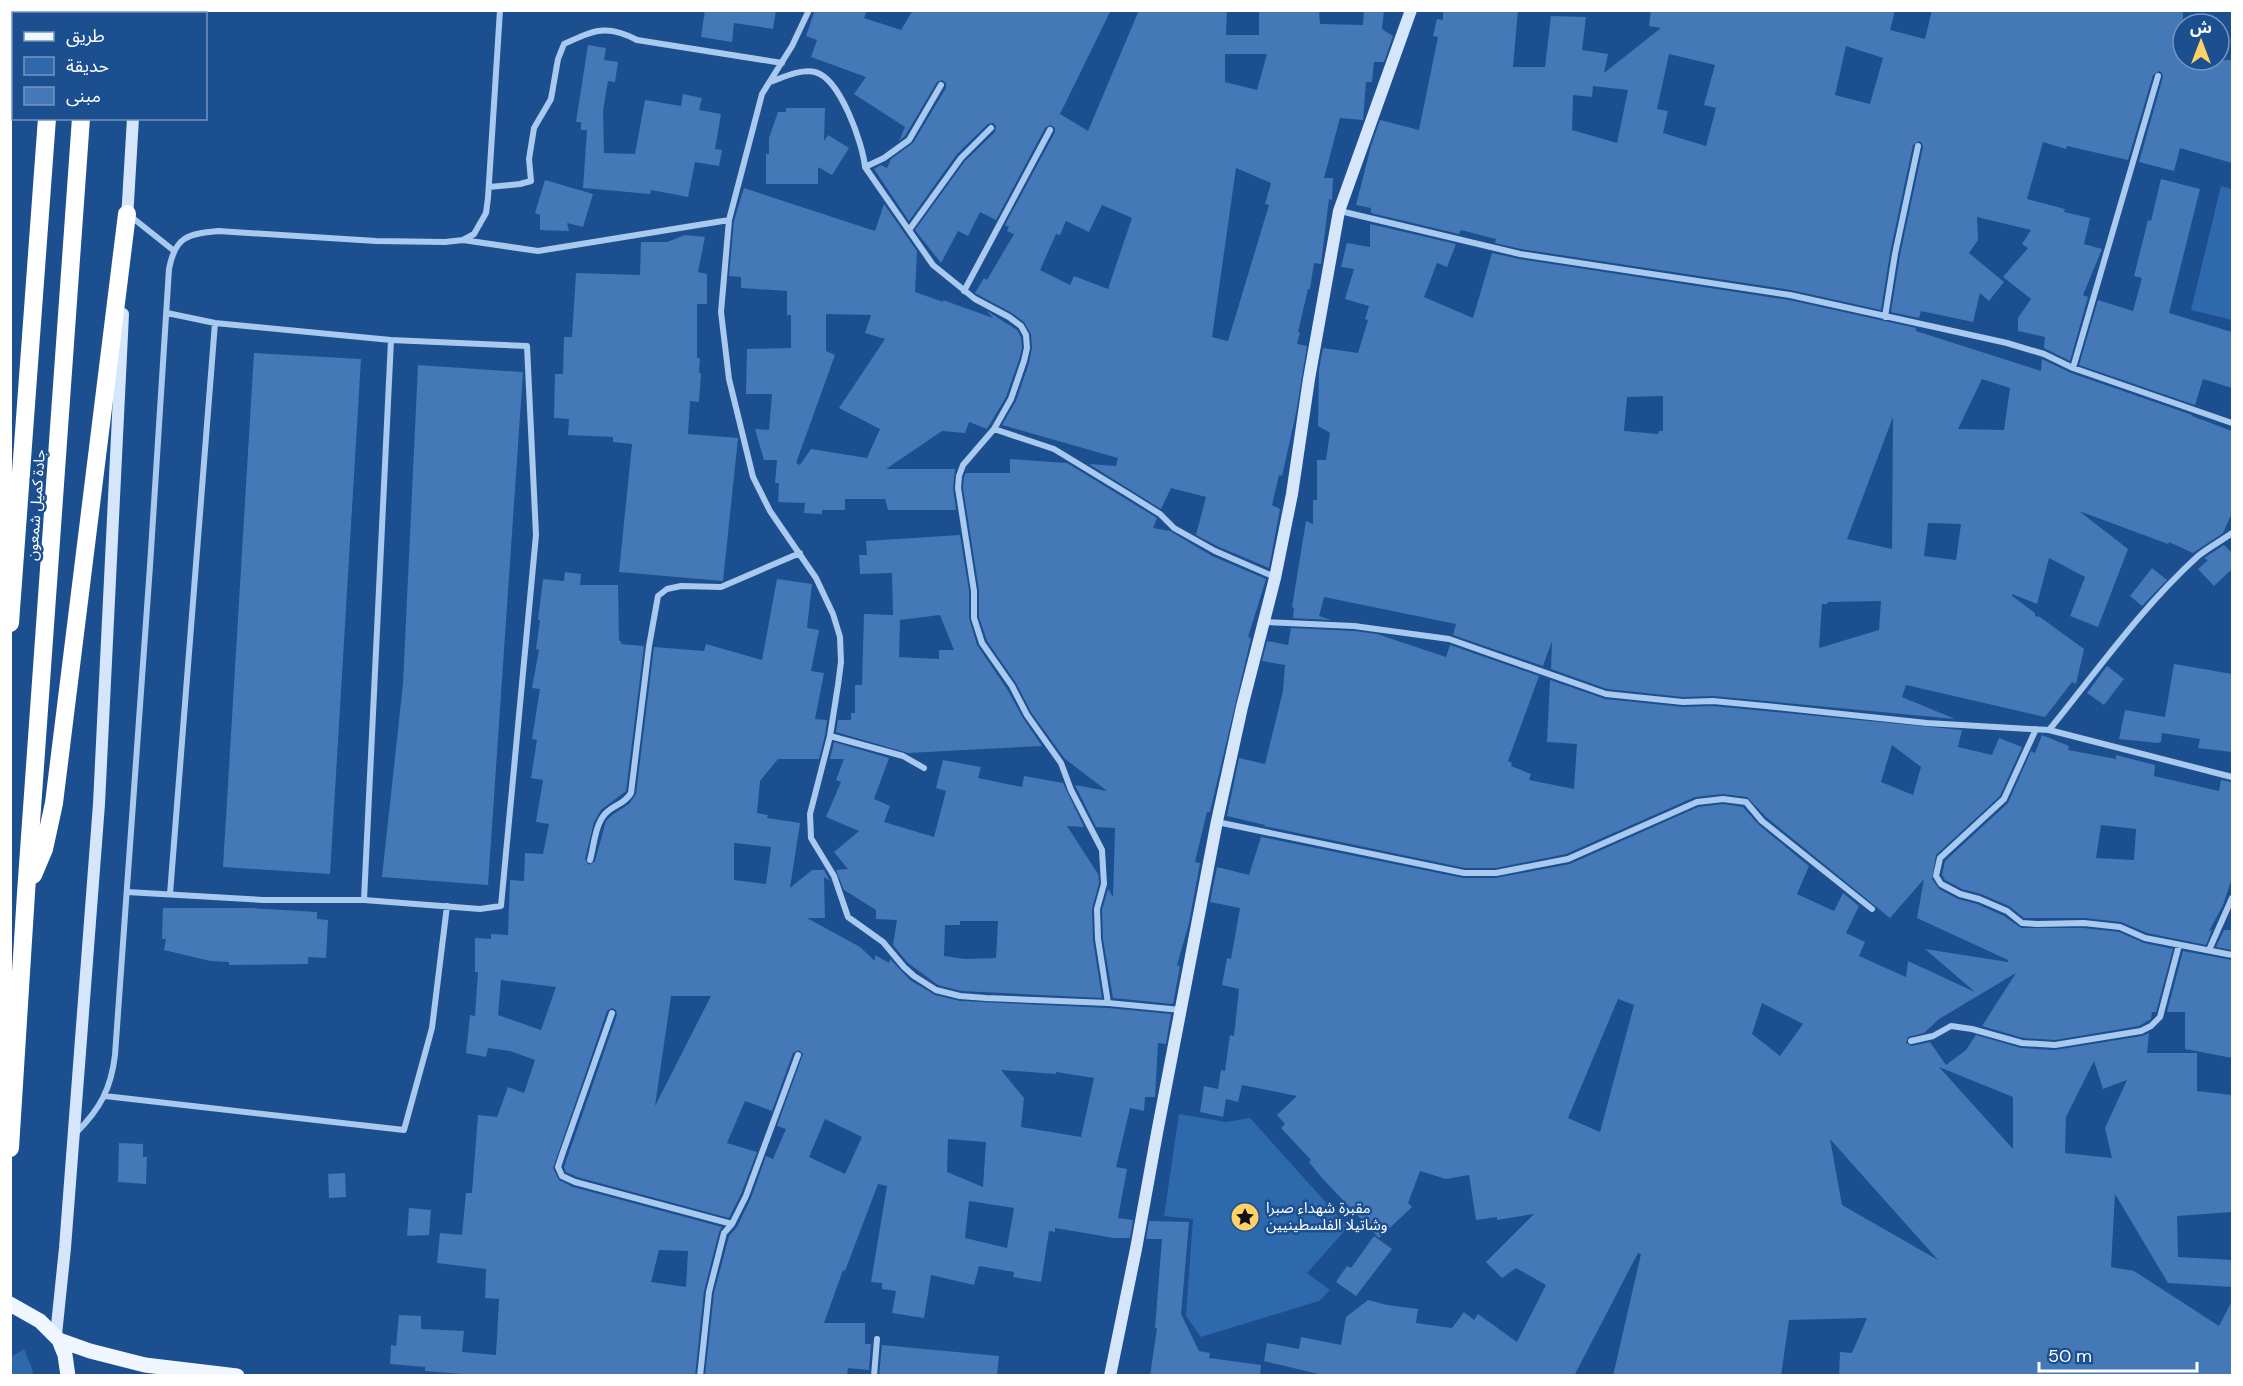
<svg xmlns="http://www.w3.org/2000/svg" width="2243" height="1386" viewBox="0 0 2243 1386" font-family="'DM Sans','Noto Sans Arabic',sans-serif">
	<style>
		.green { fill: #2e69ad }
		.building { fill: #4478b7; fill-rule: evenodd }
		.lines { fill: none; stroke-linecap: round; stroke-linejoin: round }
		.street { stroke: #a9c9ee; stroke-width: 6 }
		.secondary { stroke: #d6e6fa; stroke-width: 12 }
		.primary { stroke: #f0f6ff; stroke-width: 15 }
		.highway { stroke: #fff; stroke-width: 18 }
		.labels { text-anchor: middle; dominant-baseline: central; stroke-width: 5; stroke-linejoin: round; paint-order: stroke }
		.street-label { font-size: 15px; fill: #fff; stroke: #1b4f8f }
		.poi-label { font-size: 15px; fill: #fff; stroke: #1b4f8f; text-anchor: start }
	</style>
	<rect width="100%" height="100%" fill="#1b4f8f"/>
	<!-- green -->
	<path class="green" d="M2221 186 2232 189V320L2191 310Z
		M1179 1114 1226 1122 1250 1118 1348 1227 1307 1273 1330 1290 1319 1301 1201 1337 1186 1316 1193 1219 1164 1216Z
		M24 1349 32 1368 33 1375H11V1357Z"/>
	<!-- building -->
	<path class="building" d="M705 10H776L773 29 734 23 732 42 701 37Z
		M815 10H867L864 18 901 30 913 10H1111L1060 114 1088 131 1139 10H1227L1226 35H1259V10H1316L1319 11 1320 24 1363 25 1364 10H1384L1382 29 1393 36 1384 62H1374L1372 82H1366L1363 120 1340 118 1324 178H1333L1332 200 1329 199 1321 264 1314 263 1310 289H1308L1298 332 1300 333 1297 344 1307 346 1296 413 1282 476 1279 475 1272 505 1280 509 1269 568 1217 546 1196 535 1206 497 1171 488 1161 509 1089 464 1116 466 1118 458 1002 425 1016 401 1029 363 1032 348 1031 334 1024 322 1012 313 975 293 984 278 987 280 1014 234 1007 231 1009 227 1005 225 1055 132V128L1050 125 1045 128 996 220 980 212 968 236 958 231 941 263 915 230 965 161 995 132 996 126 993 123 988 124 957 154 909 221 874 169 881 165 887 168 891 159 913 143 946 88V83L942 80 937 82 905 136 899 141 905 127 854 94 866 77 811 57 817 40 806 36ZM1225 54H1267L1257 90 1225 82ZM1236 168 1271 183 1265 204 1269 205 1228 341 1212 337ZM1102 205 1132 218 1108 289 1074 276 1070 285 1040 270 1056 234 1060 235 1066 221 1089 232Z
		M1443 10H1518L1513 67H1545L1551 16 1586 17 1582 50 1608 54 1604 73 1661 28 1649 26 1651 10H1895L1890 30 1925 39 1932 10H2183V60H2232V163L2180 148 2174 171 2139 162 2163 77 2162 73 2159 71 2153 75 2128 160 2067 146 2066 149 2043 142 2027 199 2065 209 2064 212 2090 218 2084 244 2102 249 2083 295 2088 297 2070 361 2044 348 2045 337 2018 331V318L2031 299 2003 277 2028 248 2022 244 2031 230 1977 217 1978 240 1969 253 2004 282 1989 301 1980 293 1973 322 1921 311 1919 318 1891 312 1900 255 1923 147 1922 143 1919 141 1913 145 1890 253 1881 310 1791 290 1521 249 1495 243 1496 239 1461 230 1459 234 1371 213V208L1356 205 1371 146 1380 120 1419 130 1438 37 1433 36 1437 19 1443 20ZM1846 46 1883 58 1870 104 1835 95ZM1669 54 1715 65 1704 105 1716 108 1706 146 1663 133 1668 111 1657 109ZM1593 86 1628 90 1617 143 1572 130 1573 95 1592 97Z
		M588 45 606 48 604 60 618 62 615 82 608 81 603 111 604 153 635 154 645 100 681 106 683 94 702 98 699 110 721 114 715 149 722 150 719 166 695 162 688 197 651 190 650 194 583 188 587 130H581V122H576Z
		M786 108H825L824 141 828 135 849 148 832 175 818 167V184H766V154H769V138L778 112H786Z
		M2161 179 2200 189 2169 313 2232 332V388L2203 379 2195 405 2079 365 2098 300 2133 311 2142 278 2134 276 2148 220 2151 221Z
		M545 180 593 194 583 227 567 223 569 231 540 230V215L535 213Z
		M744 188 875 231 884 204 917 251 915 292 943 302V300L993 318 987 311 1017 330 1021 337 1022 348 1019 360 1006 397 987 429 969 422 965 433 942 431 886 469H955L953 488 956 510H888L885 499H845V510H822V514L804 513 805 503 778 502 779 483H775L777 460H764L755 429 769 430 772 394H746L747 349 791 348V315H787V291L741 288V277L729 276 734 221ZM826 314 871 315 865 333 885 339 839 408 880 429 867 458 811 449 800 465 796 463 835 355 826 351Z
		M1370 224 1456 244 1447 267 1437 263 1424 297 1473 318 1492 253 1519 259 1789 300 1916 328V331L2041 371 2042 359 2071 373 2192 415V416L2232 431V513L2223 533 2193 553 2169 542 2168 544 2079 511 2128 549 2098 627 2070 616 2085 577 2049 558 2037 604 2012 594V596L2035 613V616L2040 617 2084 649 2076 684 2072 682 2045 717 1906 685 1902 697 1955 719 1713 696 1683 697 1607 689 1551 669 1552 641 1543 666 1453 635 1456 624 1324 597 1319 616 1331 620 1293 618 1294 608 1292 607 1306 521 1313 524V500H1317V460H1326L1330 433 1318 426 1319 370 1323 348 1358 353 1368 320 1365 319 1369 306 1345 299 1354 269 1341 267 1347 243 1370 247ZM1982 379 2010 388 2004 430 1958 429ZM1663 396V431H1659L1658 434 1624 431 1627 397ZM1893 417 1892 549 1847 539ZM1928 523 1961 524 1956 560 1924 556ZM1881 601 1879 630 1819 648 1822 604H1827L1828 602Z
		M685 235 705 237 698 272 707 274V304H697V358H700L699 373H701L699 402 690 401 688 434 738 438 723 581 619 572 632 444 613 442V437L568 435 569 419 554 418 555 374H563L564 337H572L576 273 640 275 641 242H667Z
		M254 353 361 359 330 874 223 867Z
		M418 365 523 372 488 885 382 877 403 684Z
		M1010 459 1067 463 1157 518 1153 528 1170 531 1212 556 1266 579 1248 637 1251 638 1210 812H1207L1195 862 1200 863 1189 923 1177 965 1180 966 1173 1004 1113 998 1103 939 1102 910 1108 889 1113 897 1115 828 1096 827 1075 785 1107 791 1064 758 1031 712 1016 683 987 641 979 617V590L963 488 964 477 966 473H1010Z
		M960 535 969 591V618L977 645 1007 689 1023 718 1042 746 908 753 836 732 838 720H851V713H855V685H862L864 614 893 615 892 573 860 574 859 555H867L866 541ZM940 615 954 650H939V659L899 657 900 620Z
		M2224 545 2232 553V569L2214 586 2198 569 2208 560 2204 558Z
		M2152 568 2167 580 2142 606 2130 596Z
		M565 572 581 574 580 585H618L619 641H621V644L644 646 626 791 601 810 594 822 585 859 589 865 595 861 606 821 612 815 629 804 636 794 654 647 704 651 706 644 762 660 777 579 812 584 807 628 819 630 811 671 824 673 815 719 827 720 825 735 819 759H778L760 781 757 813 768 815 767 818 800 823 790 888 812 870H824L830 881 824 877 825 918H807L860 947 875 961V955L889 963 890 959 910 980 935 995 960 1001 1108 1008 1171 1014 1166 1044 1158 1043 1155 1097H1145L1144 1111 1130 1108 1116 1167 1127 1169 1118 1218 1133 1220 1130 1238H1114L1055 1228V1232L1049 1231 1041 1282 1013 1277 1014 1272 979 1266 974 1285 931 1275 924 1318 892 1313 896 1291 882 1289V1283L871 1282 887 1186 878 1184 845 1271 843 1270 824 1323H865V1344H871L869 1370 848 1368 847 1376H705L714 1293 729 1236 737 1227 751 1198 766 1156 773 1159 786 1129 777 1126 803 1054 799 1050 793 1053 772 1111 745 1101 727 1143 757 1152 741 1194 729 1218 577 1177 566 1172 564 1167 617 1015 616 1010 612 1008 607 1011 553 1168 559 1180 573 1187 722 1227 719 1232 704 1291 695 1376H487L425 1371V1367L390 1364 391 1345 396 1346 399 1315 421 1316V1329L464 1331 462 1352 496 1355 499 1299 485 1298 486 1269 437 1263 440 1233 462 1235 466 1193H472L478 1115 497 1117 508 1087 524 1093 535 1060 510 1051 488 1048 486 1057 466 1053 470 1015 475 1016 478 972H475V938L491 939V934L508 935 510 880 524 881 525 853 543 854 549 824 536 822 543 780 531 778 537 740 532 739 540 689 532 688 539 650 536 649 540 620H538L543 579 564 581ZM734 843 771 847 766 884 734 880ZM501 980 556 987 541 1030 498 1015ZM671 996H711L655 1106ZM1001 1070 1056 1074V1072L1094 1078 1081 1137 1021 1127 1024 1098ZM825 1119 862 1137 845 1174 809 1157ZM948 1139 986 1142 983 1187 947 1172ZM969 1201 1014 1208 1007 1248 965 1238ZM659 1250 688 1251 686 1287 651 1282Z
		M1291 628 1354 631 1377 634 1446 657 1450 645 1539 676 1508 761 1512 763 1511 766 1531 774 1529 780 1574 789 1577 744 1547 742 1550 680 1605 699 1683 707 1713 706 1962 730 1958 747 1992 755 1999 738 2022 747 2000 796 1936 855 1932 879 1939 889 1958 899 1977 904 2004 916 2021 928H2084L2119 932 2144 943 2173 949 2156 1012H2152L2151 1019 2139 1026 2055 1040 2023 1038 1982 1026 2016 973 1939 1019 1924 1033 1908 1037 1906 1043 1912 1046 1930 1042 1946 1065 1966 1050 1976 1035 2021 1048 2055 1050 2142 1036 2149 1033 2147 1053H2197V1091L2232 1095V1212L2177 1216 2178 1257 2232 1260V1287L2168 1283 2115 1194 2111 1267 2134 1271 2219 1326 2232 1301V1376H1839L1840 1352 1852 1353 1867 1318 1789 1320 1781 1376H1613L1641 1254 1638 1253 1574 1376H1327L1264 1361 1267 1343 1299 1349 1301 1337 1341 1345 1346 1317 1368 1300 1387 1305 1418 1309 1416 1323 1452 1328 1464 1312 1474 1320 1478 1314 1517 1342 1546 1285 1516 1268 1502 1278 1486 1262 1534 1214 1497 1220V1217L1476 1220 1469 1175 1446 1179 1420 1171 1408 1203 1412 1207 1379 1238 1322 1178 1309 1162 1311 1160 1281 1128 1285 1124 1277 1115 1297 1096 1242 1085 1238 1102 1226 1099 1223 1117 1200 1112 1204 1086 1218 1089 1221 1070 1225 1071 1230 1035 1234 1036 1239 989 1222 985 1227 958 1231 959 1240 908 1210 902 1217 867 1249 875 1261 837 1463 878H1496L1570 864 1698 807 1723 804 1743 807 1759 825 1809 866 1797 894 1834 911 1843 893 1859 906 1846 933 1865 942 1859 956 1906 977 1908 961 1975 992 1925 949 2008 962V960L1917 918 1924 879 1890 918 1766 817 1747 797 1723 794 1695 797 1566 854 1496 868H1465L1264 826 1265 825 1227 816 1239 758 1265 764 1283 691 1285 665 1262 661 1267 641 1288 645ZM1892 745 1921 767 1913 795 1881 782ZM1618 999 1634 1005 1600 1132 1568 1118ZM1762 1003 1803 1024 1780 1056 1752 1034ZM2094 1061 2103 1089 2127 1080 2105 1128 2112 1158 2065 1153 2066 1117ZM1939 1067 2013 1097V1149ZM1830 1139 1938 1260 1842 1205Z
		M2174 664 2232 674V752L2198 748 2200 739 2162 733 2161 742 2158 743 2119 739 2125 710 2165 717Z
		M2107 666 2124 679 2104 705 2087 693Z
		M2042 735 2069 746 2068 750 2116 759V755L2155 765 2154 776 2219 791 2221 780 2232 782V878L2223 905 2209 931 2212 930 2206 945 2147 933 2121 922 2084 918H2024L2009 906 1981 894 1962 889 1945 880 1942 875 1945 861 2008 803 2031 751 2035 753ZM2101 825 2136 829 2134 860 2096 858Z
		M834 742 889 758 874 799 890 806 884 822 934 837 946 791 936 788 943 760 981 767 978 778 1022 787 1024 776 1063 783 1084 827 1067 826 1098 874 1099 883 1092 909 1093 940 1102 998 961 991 938 985 908 963 893 945 897 920 876 919V910L844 890 836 870 848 869 834 852 859 831 826 817 841 782 836 780 844 759H830ZM960 921H998L996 958 965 959 944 956 945 925H960Z
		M163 908H251L317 912V919L328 920 326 958 308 957V964L229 965V962L210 961 164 950 166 939H162Z
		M2224 930H2232V950L2216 947Z
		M2183 951 2232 960V1058L2185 1049V1012H2167Z
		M119 1143 143 1144V1157H147L146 1184 118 1182Z
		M345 1173 346 1197 329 1198 328 1174Z
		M409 1208 431 1210 429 1235 407 1236Z
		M1149 1221 1189 1222 1181 1314 1199 1351 1210 1353 1209 1358 1261 1365 1260 1376H1150L1157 1328H1155L1162 1239H1146Z
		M1374 1236 1392 1249 1356 1296 1336 1282 1347 1266 1351 1268Z
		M882 1345 999 1356 997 1376H879Z"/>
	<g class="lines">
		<!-- street -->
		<path class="street" d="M809 10 792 46 762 94 729 220 721 312 729 379 753 477 770 511 816 578 833 614 840 637 841 662 838 685 830 736 810 814 811 838 834 876 848 917 883 942 904 967 914 976 936 990 960 996 986 998 1108 1003 1181 1010
			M770 82C784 77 800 69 815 72 840 78 863 144 865 167L933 265 975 299 1009 317 1021 326 1026 335 1027 348 1024 361 1011 399 994 429 963 465 959 476 958 488 974 591V618L982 643 1012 686 1027 715 1061 763 1071 790 1102 850 1104 884 1097 909 1098 939 1108 1003
			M865 167 884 158 909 140 941 85
			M489 187 520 184 531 181 529 159 534 128 551 99 558 59 564 44C594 30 607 24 637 40L782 63
			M1340 211 1520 254 1790 295 2007 343 2044 354 2073 368 2232 423
			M129 215 173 250
			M909 230 961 158 991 128
			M463 240 538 251 729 220
			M964 291 1050 130
			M1885 317 1895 254 1918 146
			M2073 368 2158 76
			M994 429 1054 449 1128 494 1160 514 1174 528 1215 551 1275 577
			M1265 622 1354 626 1449 639 1606 694 1683 702 1713 701 1776 707 1927 723 2049 730 2232 777
			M2036 729 2004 799 1940 858 1936 876 1941 884 1960 894 1979 899 2007 911 2022 923 2037 924 2084 923 2120 927 2145 938 2232 955
			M2049 730C2097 671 2141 608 2198 556 2208 548 2221 541 2232 533
			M830 736 903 756 924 768
			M1217 822 1464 873H1496L1568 859 1697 802 1723 799 1746 802 1762 821 1872 909
			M590 860C594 846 595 825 605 814 614 804 624 805 631 793L649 646 658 596 667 589 681 586 721 587 800 553
			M127 892 263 900H364L480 909 501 906 536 535 527 346 391 340 215 323 167 313
			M170 894 215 323
			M364 900 391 340
			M2209 950 2232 898
			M612 1013 563 1152 558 1167 562 1176 575 1182 732 1224
			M1911 1041 1933 1036 1951 1026 1972 1029 2022 1043 2055 1045 2141 1031 2151 1026 2160 1017 2179 945
			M105 1096 404 1130 432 1028 447 906
			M76 1133C100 1109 111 1089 115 1055L150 566 169 269C175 237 187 234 218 231L376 241 445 242 463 240 474 234 486 213 488 198 500 10
			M700 1376 709 1292 724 1233 732 1224 746 1196 798 1055
			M874 1376 877 1339"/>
		<!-- secondary -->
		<path class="secondary" d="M140 14V10
			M10 15 11 10
			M127 219 133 118
			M56 1335 65 1248 99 804 123 314
			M1110 1376 1136 1249 1157 1133 1217 821 1242 707 1275 578 1292 494 1309 379 1339 211 1411 10"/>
		<!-- primary -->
		<path class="primary" d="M10 1304 40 1321 59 1340 90 1351 145 1365 237 1376
			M59 1340 65 1355 68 1376"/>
		<!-- highway -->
		<path class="highway" d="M54 14V10
			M89 14V10
			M10 623 47 118
			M33 875 44 849 54 803 127 214
			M10 1148 26 893 81 118"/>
	</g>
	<!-- icons -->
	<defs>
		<g id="sight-disc" transform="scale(1.5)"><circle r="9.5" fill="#ffd166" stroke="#1b4f8f"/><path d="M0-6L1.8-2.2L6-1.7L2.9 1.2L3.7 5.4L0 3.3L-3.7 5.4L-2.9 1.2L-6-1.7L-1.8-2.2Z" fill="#111"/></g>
	</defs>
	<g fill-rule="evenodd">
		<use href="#sight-disc" x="1245" y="1217"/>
	</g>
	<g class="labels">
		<!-- street labels -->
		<g class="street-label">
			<text transform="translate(36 505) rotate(-86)">جادة كميل شمعون</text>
		</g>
		<!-- poi labels -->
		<g class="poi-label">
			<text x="1266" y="1208">مقبرة شهداء صبرا<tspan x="1266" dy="17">وشاتيلا الفلسطينيين</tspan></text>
		</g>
	</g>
	<!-- border -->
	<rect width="2243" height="1386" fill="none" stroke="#ffffff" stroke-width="24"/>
	<!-- legend -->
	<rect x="12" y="12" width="195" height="108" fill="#1b4f8f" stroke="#7695bc" stroke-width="1.5"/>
	<rect x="24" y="32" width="30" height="9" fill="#f0f6ff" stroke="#7695bc" stroke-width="1.5"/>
	<text x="66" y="42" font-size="18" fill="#ffffff">طريق</text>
	<rect x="24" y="57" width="30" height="18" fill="#2e69ad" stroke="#7695bc" stroke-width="1.5"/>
	<text x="66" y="72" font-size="18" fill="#ffffff">حديقة</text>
	<rect x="24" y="87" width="30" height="18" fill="#4478b7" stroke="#7695bc" stroke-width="1.5"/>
	<text x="66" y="102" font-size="18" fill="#ffffff">مبنى</text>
	<!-- north arrow -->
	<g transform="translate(2201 42)"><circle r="28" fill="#1b4f8f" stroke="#7695bc" stroke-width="1.5"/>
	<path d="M0-4.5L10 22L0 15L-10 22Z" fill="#ffd166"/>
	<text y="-9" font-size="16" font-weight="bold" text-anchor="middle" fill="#ffffff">ش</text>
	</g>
	<!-- scale -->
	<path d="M2039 1362v9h158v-9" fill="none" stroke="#ffffff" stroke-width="3"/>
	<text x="2048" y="1362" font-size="18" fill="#ffffff" stroke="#1b4f8f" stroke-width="4.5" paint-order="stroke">50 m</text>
</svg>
